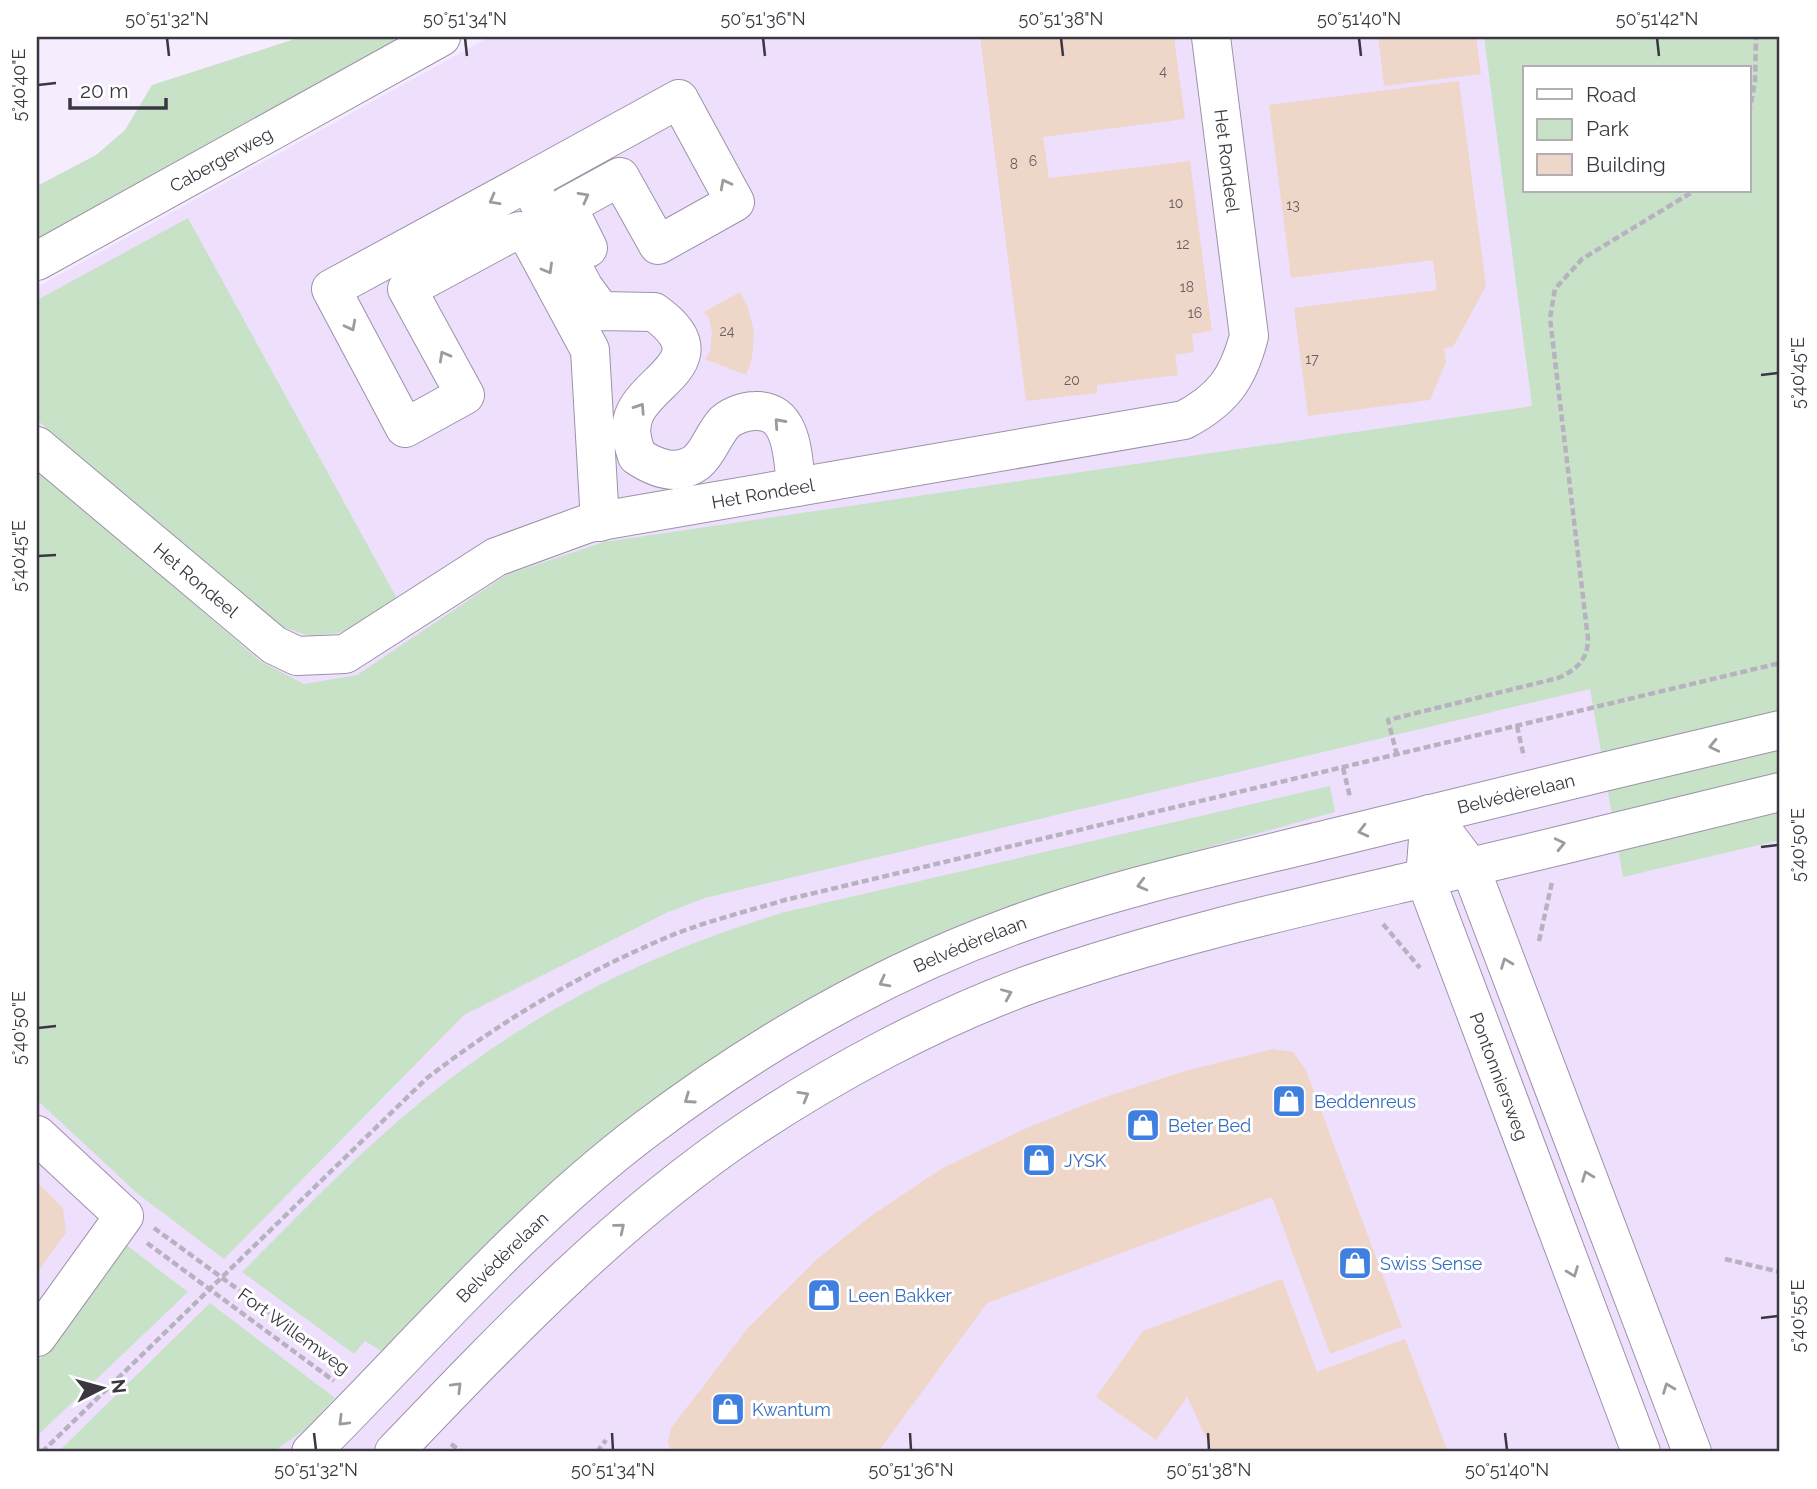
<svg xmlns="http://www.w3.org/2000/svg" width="1817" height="1489" viewBox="0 0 1817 1489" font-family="Raleway,sans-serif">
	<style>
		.built { fill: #eee0fd }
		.green { fill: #c8e2c8; fill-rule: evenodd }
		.building { fill: #eed6c8 }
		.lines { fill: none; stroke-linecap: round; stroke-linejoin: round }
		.minor-casing { stroke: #9c92a7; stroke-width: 40 }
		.major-casing { stroke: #9c92a7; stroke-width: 40 }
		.path { stroke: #b8b1c0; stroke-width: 4.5; stroke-dasharray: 7 3.5; stroke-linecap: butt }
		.minor { stroke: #fff; stroke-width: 38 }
		.major { stroke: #fff; stroke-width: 38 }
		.oneway { stroke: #9d9ba0 }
		.ticks { fill: none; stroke: #3b3740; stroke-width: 2.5 }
		.labels { text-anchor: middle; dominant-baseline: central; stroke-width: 6; stroke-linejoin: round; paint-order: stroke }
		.number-label { font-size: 14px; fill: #685f62 }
		.street-label { font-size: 18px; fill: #3b3740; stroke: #fff }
		.shop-label { font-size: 18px; fill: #366cbe; stroke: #fff; text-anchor: start }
		.neatline { fill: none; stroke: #3b3740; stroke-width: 2.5 }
		.ticks-label { font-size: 18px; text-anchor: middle; fill: #3b3740 }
	</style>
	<rect width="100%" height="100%" fill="#f5ecfe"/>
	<!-- built -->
	<path class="built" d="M489 37H1484L1533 406 1780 838V1452H37V287Z"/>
	<!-- green -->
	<path class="green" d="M301 37H380L401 41 37 246V186L96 155 125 130 152 85Z
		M1484 37H1780V840L1623 877 1590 689 705 898 666 913 464 1015 224 1259 138 1194 37 1100V468L260 661 304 684 357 675 506 575 604 542 1532 406ZM1525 68H1749V191H1525Z
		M188 218 400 604 362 626 338 633 309 636 272 623 37 420V300Z
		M1330 786 1335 812 1130 869 837 987 383 1352 365 1341 354 1354 242 1272C301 1213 359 1152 423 1100 533 1010 650 953 785 912Z
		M125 1244 188 1292 37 1436V1363Z
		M210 1303 335 1398 307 1428 273 1452H58Z"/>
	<!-- building -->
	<path class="building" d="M980 37H1174L1185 119 1043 137 1049 178 1190 161 1212 331 1192 334 1194 352 1175 355 1178 375 1097 385V393L1026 401Z
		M1378 37H1476L1481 74 1384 86Z
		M1459 81 1486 286 1453 347 1444 348 1446 362 1430 400 1308 416 1294 308 1437 290 1433 260 1291 278 1269 105Z
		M740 292 748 307 754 332 752 359 746 375 705 359 710 352 712 333 709 318 704 312Z
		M1273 1049 1293 1052 1306 1070 1402 1327 1330 1354 1272 1197 987 1303 878 1452H671L668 1442 671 1428 748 1328 815 1261 871 1216 941 1169 1022 1130 1099 1099 1185 1071Z
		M37 1182 63 1208 66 1233 37 1273Z
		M1282 1279 1317 1372 1405 1339 1448 1452H1213L1187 1397 1156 1440 1096 1397 1143 1331Z"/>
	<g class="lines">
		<!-- minor casing -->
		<g class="minor-casing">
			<g id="minor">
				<path d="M528 182 679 99 735 202 658 245 620 177 567 206 588 248"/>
				<path id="s1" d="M37 261 441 37"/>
				<path id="s2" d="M37 446 274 645 297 656 345 654 496 557 589 523 1184 420C1222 400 1238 379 1249 336L1211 37"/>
				<path d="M600 522 590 350 528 235 520 231 507 235 407 289 465 395 405 428 331 289 528 182 584 288 601 311 654 312C719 358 651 378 635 413 628 428 632 441 637 456 655 468 677 477 697 462 709 452 714 433 725 422 733 415 746 411 755 411 794 409 793 460 796 487"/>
				<path d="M1430 814 1470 867 1692 1452"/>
				<path id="s3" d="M1430 814 1425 878 1641 1452"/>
				<path d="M37 1135 124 1216 37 1337"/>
			</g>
		</g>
		<!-- major casing -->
		<g class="major-casing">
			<g id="major">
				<path id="s4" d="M311 1452C420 1343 522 1223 645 1130 756 1046 881 974 1012 926 1118 887 1228 864 1337 837 1485 800 1632 765 1780 730"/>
				<path d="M394 1452C505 1336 616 1219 750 1129 834 1073 935 1019 1031 984 1155 940 1283 911 1412 881 1535 852 1657 822 1780 792"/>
			</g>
		</g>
		<!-- path -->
		<path class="path" d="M1749 113 1755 82 1756 37
			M1517 726 1524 757
			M1397 755 1388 720 1558 678C1576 670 1588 660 1588 639L1550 318 1555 289 1582 259 1694 191
			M1343 768 1350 797
			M1383 924 1420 968
			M1539 941 1552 882
			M154 1228 344 1367
			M147 1243 334 1381
			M1725 1259 1780 1272
			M451 1444 462 1452
			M42 1452 427 1078C500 1022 578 975 663 939 702 922 745 912 785 900L1780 663
			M597 1452 606 1440"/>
		<!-- minor -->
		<use href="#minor" class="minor"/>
		<!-- major -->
		<use href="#major" class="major"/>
	</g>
	<!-- one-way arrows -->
	<defs><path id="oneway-chevron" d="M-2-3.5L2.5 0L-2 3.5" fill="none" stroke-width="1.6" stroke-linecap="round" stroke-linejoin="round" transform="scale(1.75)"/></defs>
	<g class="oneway">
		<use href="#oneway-chevron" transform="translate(725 184) rotate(-118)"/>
		<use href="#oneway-chevron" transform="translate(584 197) rotate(-29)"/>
		<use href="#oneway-chevron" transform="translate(494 200) rotate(151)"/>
		<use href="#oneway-chevron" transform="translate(548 269) rotate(60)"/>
		<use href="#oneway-chevron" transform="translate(351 326) rotate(62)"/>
		<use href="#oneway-chevron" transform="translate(444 356) rotate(-119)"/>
		<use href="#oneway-chevron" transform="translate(640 408) rotate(-57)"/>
		<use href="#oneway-chevron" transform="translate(779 423) rotate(-132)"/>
		<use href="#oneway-chevron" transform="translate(1714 746) rotate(167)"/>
		<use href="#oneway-chevron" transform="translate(1363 831) rotate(166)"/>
		<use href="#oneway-chevron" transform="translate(1560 844) rotate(-13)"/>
		<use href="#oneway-chevron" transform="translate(1142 885) rotate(165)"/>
		<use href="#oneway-chevron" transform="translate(1506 963) rotate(-111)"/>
		<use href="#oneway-chevron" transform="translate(884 982) rotate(152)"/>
		<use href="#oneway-chevron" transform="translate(1007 994) rotate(-23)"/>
		<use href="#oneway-chevron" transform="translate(804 1096) rotate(-30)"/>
		<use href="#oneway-chevron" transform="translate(689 1099) rotate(145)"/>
		<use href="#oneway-chevron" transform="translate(1587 1176) rotate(-111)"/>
		<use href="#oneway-chevron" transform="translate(620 1228) rotate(-39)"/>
		<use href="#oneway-chevron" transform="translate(1573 1272) rotate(69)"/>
		<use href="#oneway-chevron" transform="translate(457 1387) rotate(-45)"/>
		<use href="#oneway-chevron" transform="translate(1668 1388) rotate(-111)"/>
		<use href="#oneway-chevron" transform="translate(343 1421) rotate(135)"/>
	</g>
	<!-- ticks -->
	<path class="ticks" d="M167 38 169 56M465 38 467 56M763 38 765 56M1061 38 1063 56M1359 38 1361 56M1657 38 1659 56M38 85 56 83M1761 375 1778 373M38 556 56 555M1761 847 1778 845M38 1028 56 1026M1761 1318 1778 1316M314 1433 316 1450M612 1433 613 1450M910 1433 911 1450M1208 1433 1209 1450M1505 1433 1507 1450"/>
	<!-- icons -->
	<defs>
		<g id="shop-square" transform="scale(1.75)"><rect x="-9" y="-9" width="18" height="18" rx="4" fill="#3f7fe0" stroke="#fff"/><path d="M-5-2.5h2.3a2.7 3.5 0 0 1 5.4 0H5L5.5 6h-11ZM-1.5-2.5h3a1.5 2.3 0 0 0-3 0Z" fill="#fff"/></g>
	</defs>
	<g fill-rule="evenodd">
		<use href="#shop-square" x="1289" y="1101"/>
		<use href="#shop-square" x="1143" y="1125"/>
		<use href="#shop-square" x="1039" y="1160"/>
		<use href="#shop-square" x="1355" y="1263"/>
		<use href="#shop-square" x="824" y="1295"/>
		<use href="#shop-square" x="728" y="1409"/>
	</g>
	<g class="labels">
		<!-- number labels -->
		<g class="number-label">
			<text x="1163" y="71">4</text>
			<text x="1033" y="161">6</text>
			<text x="1014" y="164">8</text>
			<text x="1176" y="203">10</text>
			<text x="1293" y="205">13</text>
			<text x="1183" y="244">12</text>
			<text x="1187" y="287">18</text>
			<text x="1195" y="313">16</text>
			<text x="727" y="331">24</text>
			<text x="1312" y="359">17</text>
			<text x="1072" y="380">20</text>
		</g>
		<!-- street labels -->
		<g class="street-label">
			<text stroke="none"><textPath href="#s1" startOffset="210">Cabergerweg</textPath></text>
			<text transform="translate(1227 161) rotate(83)">Het Rondeel</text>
			<text stroke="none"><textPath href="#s2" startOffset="838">Het Rondeel</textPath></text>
			<text stroke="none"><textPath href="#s2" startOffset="208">Het Rondeel</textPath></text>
			<text stroke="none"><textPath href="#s4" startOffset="1407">Belvédèrelaan</textPath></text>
			<text stroke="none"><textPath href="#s4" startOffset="840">Belvédèrelaan</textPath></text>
			<text stroke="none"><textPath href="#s3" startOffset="276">Pontonniersweg</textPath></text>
			<text stroke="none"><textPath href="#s4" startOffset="273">Belvédèrelaan</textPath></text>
			<text transform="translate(294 1331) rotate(36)">Fort Willemweg</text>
		</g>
		<!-- shop labels -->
		<g class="shop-label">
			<text x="1314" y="1101">Beddenreus</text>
			<text x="1168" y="1125">Beter Bed</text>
			<text x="1064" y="1160">JYSK</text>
			<text x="1380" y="1263">Swiss Sense</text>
			<text x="848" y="1295">Leen Bakker</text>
			<text x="752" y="1409">Kwantum</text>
		</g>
	</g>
	<!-- border -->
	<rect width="1817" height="1489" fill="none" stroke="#ffffff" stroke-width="77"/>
	<!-- legend -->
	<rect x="1523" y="66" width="228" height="126" fill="#ffffff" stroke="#b1afb3" stroke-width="2"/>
	<rect x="1537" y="89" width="35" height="10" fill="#ffffff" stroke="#b1afb3" stroke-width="2"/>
	<text x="1586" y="102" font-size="21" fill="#3b3740">Road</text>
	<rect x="1537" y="119" width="35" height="21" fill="#c8e2c8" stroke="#b1afb3" stroke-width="2"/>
	<text x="1586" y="136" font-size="21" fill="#3b3740">Park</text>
	<rect x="1537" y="154" width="35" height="21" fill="#eed6c8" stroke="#b1afb3" stroke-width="2"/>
	<text x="1586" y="172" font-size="21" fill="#3b3740">Building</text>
	<!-- north arrow -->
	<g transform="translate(102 1388) rotate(84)" stroke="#ffffff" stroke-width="5" paint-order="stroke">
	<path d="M0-5L12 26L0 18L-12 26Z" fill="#3b3740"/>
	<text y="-10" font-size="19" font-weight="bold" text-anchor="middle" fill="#3b3740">N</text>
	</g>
	<!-- scale -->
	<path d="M70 98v10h96v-10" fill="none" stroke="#3b3740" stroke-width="3.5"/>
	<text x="80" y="98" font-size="21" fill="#3b3740" stroke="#ffffff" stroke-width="5" paint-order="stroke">20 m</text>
	<rect x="38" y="38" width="1740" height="1412" class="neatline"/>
	<g class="ticks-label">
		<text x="167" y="25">50°51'32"N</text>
		<text x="465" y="25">50°51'34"N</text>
		<text x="763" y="25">50°51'36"N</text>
		<text x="1061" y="25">50°51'38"N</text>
		<text x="1359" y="25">50°51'40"N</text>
		<text x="1657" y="25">50°51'42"N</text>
		<text transform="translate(19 85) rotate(-90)" y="6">5°40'40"E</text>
		<text transform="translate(1798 373) rotate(-90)" y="6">5°40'45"E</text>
		<text transform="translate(19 556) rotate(-90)" y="6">5°40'45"E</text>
		<text transform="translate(1798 845) rotate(-90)" y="6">5°40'50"E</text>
		<text transform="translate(19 1028) rotate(-90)" y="6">5°40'50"E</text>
		<text transform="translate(1798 1316) rotate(-90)" y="6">5°40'55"E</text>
		<text x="316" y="1476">50°51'32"N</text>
		<text x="613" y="1476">50°51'34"N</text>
		<text x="911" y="1476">50°51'36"N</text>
		<text x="1209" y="1476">50°51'38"N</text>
		<text x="1507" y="1476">50°51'40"N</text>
	</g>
</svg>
